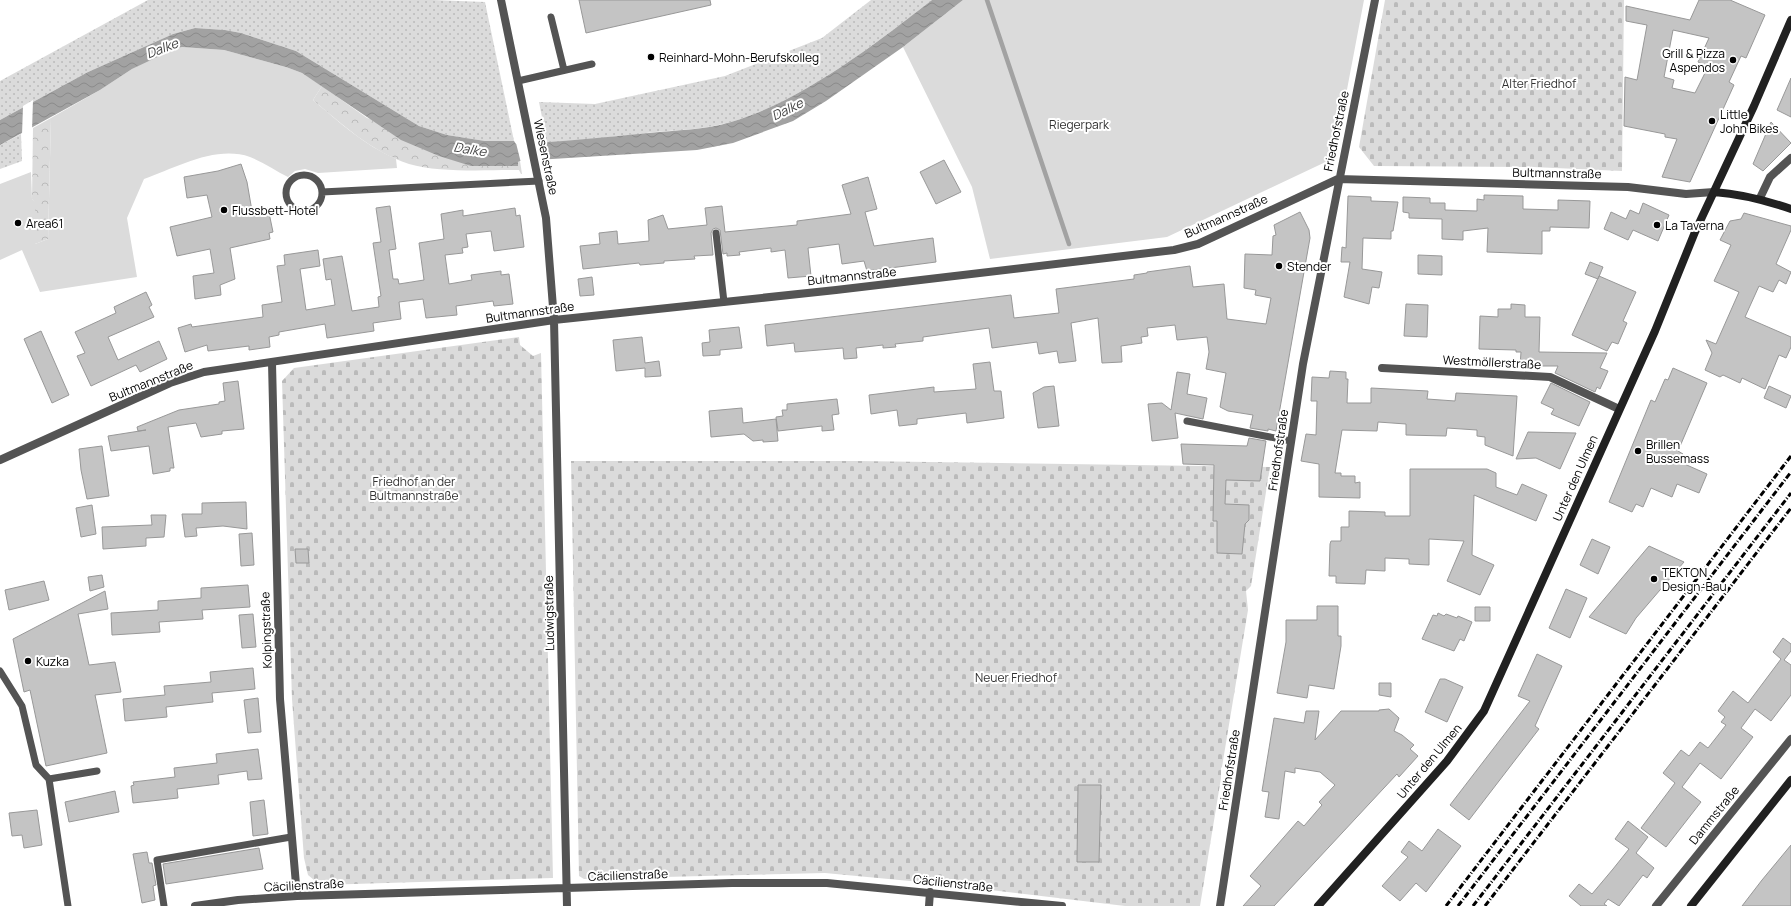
<svg xmlns="http://www.w3.org/2000/svg" width="1791" height="906" viewBox="0 0 1791 906" font-family="Manrope,sans-serif">
	<style>
		.grass { fill: url(#grass-dots) }
		.forest { fill: url(#forest-crowns) }
		.cemetery { fill: url(#cemetery-stones) }
		.park { fill: #dbdbdb }
		.water { fill: url(#water-waves) }
		.pier { fill: #fff }
		.lines { fill: none; stroke-linecap: round; stroke-linejoin: round }
		.stream { stroke: #a2a2a2; stroke-width: 4.5 }
		.building { fill: #c4c4c4; stroke: #989898; fill-rule: evenodd }
		.lane { stroke: #545454; stroke-width: 7 }
		.street { stroke: #545454; stroke-width: 8 }
		.secondary { stroke: #212121; stroke-width: 8 }
		.rail { stroke: #000; stroke-width: 3; stroke-dasharray: 6 2 1 2; stroke-linecap: butt }
		.poi-dot { fill: #000; stroke: #fff; stroke-width: 1.5 }
		.labels { text-anchor: middle; dominant-baseline: central; stroke-width: 4; stroke-linejoin: round; paint-order: stroke }
		.poi-label { font-size: 12px; fill: #000; stroke: #fff; text-anchor: start }
		.park-label { font-size: 12px; fill: #323232; stroke: #fff }
		.street-label { font-size: 12px; fill: #000; stroke: #fff }
		.water-label { font-size: 13px; font-style: italic; fill: #434343; stroke: #fff }
	</style>
	<defs>
		<pattern id="grass-dots" width="8" height="8" patternUnits="userSpaceOnUse"><rect width="8" height="8" fill="#dbdbdb"/><path d="M2 2h.1M6 6h.1" fill="none" stroke="#bababa" stroke-width="1.8" stroke-linecap="round"/></pattern>
		<pattern id="forest-crowns" width="20" height="18" patternUnits="userSpaceOnUse"><rect width="20" height="18" fill="#dbdbdb"/><path d="M2 6a3 3 0 1 1 6 0M12 15a3 3 0 1 1 6 0" fill="none" stroke="#bababa"/></pattern>
		<pattern id="cemetery-stones" width="16" height="16" patternUnits="userSpaceOnUse"><rect width="16" height="16" fill="#dbdbdb"/><path d="M2 7V4a2 2 0 0 1 4 0v3zM10 15v-3a2 2 0 0 1 4 0v3z" fill="#bababa"/></pattern>
		<pattern id="water-waves" width="16" height="10" patternUnits="userSpaceOnUse"><rect width="16" height="10" fill="#a2a2a2"/><path d="M0 5q4-4 8 0t8 0" fill="none" stroke="#8a8a8a"/></pattern>
	</defs>
	<rect width="100%" height="100%" fill="#fff"/>
	<!-- grass -->
	<path class="grass" d="M433 0 485 2 514 141H485L447 135 419 126 296 51 241 33 225 30 195 28 173 34 88 72 0 120V81L148 0Z
		M871 0H932C874 45 802 101 731 122 707 129 680 130 655 132 619 136 583 140 547 143L539 102 595 104 725 76 822 38Z
		M21 134 22 161 0 169V145Z"/>
	<!-- forest -->
	<path class="forest" d="M322 86 367 118 518 166V162L520 161 522 174H521L519 170C488 170 439 173 409 164 372 152 343 125 313 100Z
		M51 118 48 239 35 244V203L32 199 33 128Z"/>
	<!-- cemetery -->
	<path class="cemetery" d="M1385 0H1624L1622 171 1533 167 1374 166 1359 147Z
		M519 337 520 345 533 356 541 353 553 878 320 885 308 875 304 858 292 699 282 381 294 368Z
		M571 461H858L1270 467 1251 586 1246 591 1248 610 1222 767 1221 768V778L1200 906H1125L931 883 825 873 584 879 579 876Z"/>
	<!-- park -->
	<path class="park" d="M963 0H1364L1334 158 1167 237 990 259 972 187 903 47Z
		M182 47 224 50 286 67 302 73 322 86 313 100C339 122 364 145 396 159L397 168 318 173 305 169 295 171 288 177C276 171 263 162 250 157 215 145 176 168 144 179L127 218 137 277 40 292 22 250 0 260V184L31 172 32 199 35 202V244L48 239 51 118 100 90 132 69 163 53Z"/>
	<!-- water -->
	<path class="water" d="M932 0H963L903 47 826 101 793 121 733 143 697 150 520 161 518 162V166H471L439 156 401 140 302 73 286 67 224 50 182 47 172 50 132 69 100 90 0 145V120L88 72 173 34 195 28 225 30 241 33 296 51 419 126 447 135 485 141H514L516 144C561 142 605 137 649 133 676 130 705 130 731 122 802 101 874 45 932 0Z"/>
	<!-- pier -->
	<path class="pier" d="M33 100 32 131 22 135 23 106Z
		M545 141 549 161 521 163 516 143Z"/>
	<g class="lines">
		<!-- stream -->
		<path class="stream" d="M987 0 1069 244"/>
	</g>
	<!-- building -->
	<path class="building" d="M579 0H710L711 5 586 33Z
		M1699 0H1730L1765 15 1746 58 1741 56 1729 82 1734 85 1690 182 1662 177 1677 139 1665 137V134L1624 126 1625 77 1637 80 1647 25 1626 21V6L1690 20ZM1673 30 1709 38 1698 62 1708 67 1695 93 1672 88 1674 80 1664 77Z
		M1791 78V117L1777 110Z
		M1771 122 1791 143 1763 171 1753 164Z
		M944 160 961 192 936 204 920 172Z
		M241 164 247 182 252 211 268 208 273 232 269 233 270 239 230 248 235 279 220 285 221 295 195 299 193 276 214 273 210 249 177 256 170 227 212 217 207 195 187 198 184 177 218 171Z
		M868 177 877 209 865 212 874 246 933 238 936 262 867 271 864 261 842 264 839 244 808 248 811 276 788 278 785 250 771 252V248L739 252 740 255 727 256V253L723 254 720 230 716 228 713 229 711 233 713 255 694 256 695 259 664 261V263L640 265 639 263 583 269 580 246 600 244 599 233 617 231 618 244 649 241 648 220 663 215 668 229 707 225 705 208 722 206 725 232 797 225V221L851 214 842 185Z
		M1484 195 1523 196V209L1558 210V200L1590 201 1589 228 1550 227V231H1542V254L1487 252 1488 228 1463 231V240L1442 239V219L1409 218V213L1403 212V197L1430 198V203H1445V210L1477 211V199L1484 200Z
		M1348 196 1371 197V201L1398 202 1393 231H1391V239L1363 238 1362 269 1382 272 1379 288 1372 287 1369 304 1344 297 1350 262H1341L1342 247 1346 248Z
		M1643 203 1669 215 1658 241 1633 230 1628 240 1604 229 1611 212 1626 219 1630 210 1639 214Z
		M390 206 396 249 389 250 393 279H398L399 284 424 280 419 243 444 239 441 214 463 210V216L515 208 516 216 520 215 524 247 494 251 491 231 466 234 468 247 462 248 463 253 445 255 449 284 472 280 471 275 501 271V275L509 274 513 304 494 306 493 301 456 306 457 315 426 318 423 299 399 302 401 319 373 323 374 331 327 338 325 324 279 332V335L269 337 270 347 249 350V346L208 351 207 345 185 352 178 328 191 324 192 327 263 317 262 305 282 302 277 266 285 265 284 255 318 250 320 266 300 269 306 310 335 305 331 279 326 280 323 259 342 256 352 311 379 307 378 297 381 296 373 243 381 242 376 208Z
		M1300 212 1309 230 1310 238 1276 431 1268 429V431L1250 428 1253 415 1228 411 1220 407 1226 373 1206 369 1209 352 1207 337 1177 340 1175 325 1147 328 1148 336 1141 337 1142 343 1121 346 1122 362 1102 363 1098 318 1071 323 1076 361 1059 363 1057 351 1039 354 1037 342 992 348 989 328 923 337V341L895 344 896 347 883 348V345L856 348 857 358 844 359 843 348 795 352 794 343 767 346 765 325 1011 295 1014 318 1059 313 1056 289 1134 279V275L1147 273V272L1190 266 1193 287 1224 284 1227 319 1266 324 1271 298 1255 295 1256 290 1244 288 1245 254 1272 255 1273 236 1276 235 1274 225Z
		M1744 213 1791 226V230L1776 264 1791 272 1786 284 1779 280 1773 292 1759 286 1745 317 1791 337V347L1786 358 1779 355 1765 389 1742 378 1740 383 1723 375 1720 377 1705 370 1712 353 1706 340 1716 344 1739 292 1714 281 1731 245 1720 240 1730 221 1741 219Z
		M1418 255 1442 256V275L1418 274Z
		M1590 262 1603 267 1598 279 1585 274Z
		M1599 276 1636 292 1623 321 1627 323 1618 344 1612 342 1607 351 1572 335Z
		M592 277 594 295 580 296 578 279Z
		M146 292 152 305 149 307 154 317 108 337 118 360 159 341 167 359 140 372 136 365 91 386 77 356 85 353 75 332 116 313 114 307Z
		M1406 304 1428 305 1427 337 1404 336Z
		M1511 304 1525 305V317H1540L1539 352 1607 353 1600 368 1608 371 1600 389 1597 387 1595 392 1555 373 1558 366H1520L1521 352H1516V350L1479 349 1480 316 1498 317V309H1511Z
		M739 327 742 348 720 350V355L703 356 702 343 710 342 709 330Z
		M41 331 69 395 52 403 24 339Z
		M642 337 645 363 659 361 661 376 645 377V368L616 371 613 340Z
		M990 362 994 391H1001L1004 418 967 423 966 413 917 419V424L899 426 897 410 871 414 869 395 934 387V392L976 389 973 364Z
		M1673 368 1707 383 1678 451 1683 454 1680 462 1707 474 1699 493 1677 484 1672 497 1651 488 1643 507 1636 504 1632 512 1609 502 1651 400 1655 402 1665 379 1668 380Z
		M1330 371 1346 372V379H1348L1347 403H1371V388L1428 391 1427 399 1455 401 1456 393 1517 396 1513 456 1485 445V437L1477 436V430L1447 428 1446 436 1406 435V424L1378 422 1377 431 1342 430 1335 473H1341V476H1355V483L1360 482V498L1319 497V464L1301 461 1306 434 1316 435 1317 401H1311L1312 377 1329 378Z
		M1177 372 1190 374 1187 394 1207 398 1203 419 1175 413 1178 438 1152 441 1148 404 1162 403 1171 410Z
		M238 381 244 429 222 431V434L201 437 196 423 168 427 174 468H170V471L153 474 149 446 111 451 108 436 146 430 138 431 137 427 179 410 219 404V402L225 401 223 383Z
		M1551 383 1590 402 1579 426 1551 414 1554 409 1541 403Z
		M1054 386 1059 426 1038 428 1033 393 1044 387Z
		M1769 386 1791 396 1786 408 1764 398Z
		M837 399 839 414 832 415 834 430 822 431V426L778 431 776 417 783 416 782 410H787V404Z
		M742 408 743 423 776 419 778 441 763 442V440L753 441 744 434 711 437 709 411Z
		M1528 432 1576 433 1560 469 1536 458 1516 459Z
		M1249 438 1266 441 1260 481 1226 480 1225 504 1249 505V520L1245 524 1242 554 1217 553V521H1213L1214 465 1183 464 1181 444 1247 446Z
		M102 446 109 496 87 499 81 470 79 449Z
		M1410 469H1487L1496 473V487L1517 495 1522 484 1547 495 1536 521 1474 495 1472 555 1494 565 1480 595 1447 581 1464 541 1429 539V565L1409 564V559L1385 558V571L1366 570 1365 584 1336 583V576H1329L1330 544 1331 541H1341V527H1349V511L1385 512V516H1410Z
		M246 502 247 529 223 526 196 528 197 536 185 537 182 514H202V503Z
		M92 505 96 534 81 537 76 508Z
		M151 515H166L164 537 146 538V546L103 549 102 527 152 525Z
		M252 533 254 565 241 566 239 534Z
		M1592 539 1610 547 1598 574 1580 565Z
		M1649 546 1684 562 1636 618 1626 634 1589 617Z
		M295 549H308L309 563H296Z
		M102 575 104 587 90 591 88 577Z
		M44 581 49 600 9 610 5 590Z
		M248 585 250 607 202 610 203 619 159 622 160 632 112 635 111 613 158 610V601L201 598V588Z
		M1566 589 1587 598 1570 638 1549 628Z
		M105 591 108 609 78 614 89 665 115 662 121 692 95 695 107 753 46 766 30 690 24 692 13 639Z
		M1317 606H1338V636H1341V646L1334 689 1309 685 1307 698 1277 693 1286 642V620H1317Z
		M1475 607H1490V621H1475Z
		M1438 613 1444 616 1446 614 1457 618 1458 616 1472 622 1464 641 1460 639 1454 651 1422 639 1433 615 1437 616Z
		M253 614 256 647 242 648 239 615Z
		M1783 638 1791 644V651L1784 660 1791 665V695L1771 721 1755 709 1741 728 1753 737 1721 779 1700 763 1682 787 1701 802 1666 847 1641 828 1675 783 1663 773 1681 750 1689 756 1700 742 1708 748 1726 725 1721 722 1725 717 1718 711 1733 691 1748 703 1781 659 1773 652Z
		M1537 654 1562 666 1535 726 1539 729 1469 820 1450 805 1530 701 1518 696Z
		M253 668 255 689 212 693 213 702 166 707 167 717 125 721 123 699 165 695 164 686 211 682 210 672Z
		M1440 679H1445L1463 687 1447 722 1425 712Z
		M1379 683H1391V697L1379 695Z
		M258 698 261 732 248 733 244 700Z
		M1389 709 1399 718 1394 731 1402 735 1414 745 1410 749 1418 756 1399 777 1397 774 1274 906H1243L1261 886 1250 876 1298 821 1304 826 1322 805 1319 802 1335 785 1320 772 1295 768V773L1285 771 1279 819 1265 817 1269 792 1262 791 1274 718 1304 723 1306 711H1319L1315 740 1341 711H1379V710Z
		M258 749 262 779 248 780 247 771 218 775 219 784 177 789 178 798 133 803 131 786 134 785 133 782 175 777 174 768 217 763 216 754Z
		M1078 785H1101L1099 862H1077Z
		M115 791 119 812 69 822 65 802Z
		M264 800 268 834 253 836 250 802Z
		M37 810 42 845 24 848 22 835 12 836 9 813Z
		M1628 821 1648 837 1636 853 1654 868 1647 878 1643 875 1619 906 1608 899 1604 904 1607 906H1581L1569 896 1579 884 1592 894 1613 869 1629 849 1615 839Z
		M1438 829 1461 846 1426 892 1416 883 1400 901 1382 886 1408 857 1401 852 1409 841 1422 851Z
		M1791 845V906H1742L1762 880Z
		M259 848 263 869 166 884 163 864Z
		M147 852 149 863H152L156 885 153 886 155 900 142 903 133 854Z"/>
	<g class="lines">
		<!-- lane -->
		<path class="lane" d="M551 17 564 70
			M518 81 592 64
			M286 193a18 18 0 1 1 36 0a18 18 0 1 1-36 0Z
			M322 192 539 181
			M716 233 724 302
			M1187 421 1291 441
			M0 671 22 706 36 765 49 779 68 906
			M49 779 97 771
			M164 906 157 860 291 837"/>
		<!-- street -->
		<path class="street" d="M501 0 546 218 554 320 567 906
			M1760 198 1770 177 1791 158
			M272 363 280 699 297 896
			M1382 368 1550 377 1619 409
			M0 460 170 383 204 372 554 320 836 290 1174 250 1198 244 1338 179 1628 187 1686 194 1714 192
			M195 906 238 900 297 896 732 883H827L1062 906
			M929 906 930 892
			M1220 906 1303 364 1375 0
			M1656 906 1791 739"/>
		<!-- secondary -->
		<path class="secondary" d="M1714 192C1741 194 1765 200 1791 209
			M1318 906 1447 761 1484 711 1655 331 1695 232 1754 106 1791 20
			M1691 906 1791 780"/>
		<!-- rail -->
		<path class="rail" d="M1446 906 1791 456
			M1458 906 1791 472
			M1473 906 1791 493
			M1485 906 1791 508"/>
	</g>
	<!-- markers -->
	<g class="poi-dot">
		<circle cx="651" cy="57" r="4"/>
		<circle cx="1733" cy="60" r="4"/>
		<circle cx="1712" cy="121" r="4"/>
		<circle cx="224" cy="210" r="4"/>
		<circle cx="18" cy="223" r="4"/>
		<circle cx="1657" cy="225" r="4"/>
		<circle cx="1279" cy="266" r="4"/>
		<circle cx="1638" cy="451" r="4"/>
		<circle cx="1654" cy="579" r="4"/>
		<circle cx="28" cy="661" r="4"/>
	</g>
	<g class="labels">
		<!-- poi labels -->
		<g class="poi-label">
			<text x="1725" y="53" text-anchor="end">Grill &amp; Pizza<tspan x="1725" dy="14">Aspendos</tspan></text>
			<text x="659" y="57">Reinhard-Mohn-Berufskolleg</text>
			<text x="1720" y="114">Little<tspan x="1720" dy="14">John Bikes</tspan></text>
			<text x="232" y="210">Flussbett-Hotel</text>
			<text x="26" y="223">Area61</text>
			<text x="1665" y="225">La Taverna</text>
			<text x="1287" y="266">Stender</text>
			<text x="1646" y="444">Brillen<tspan x="1646" dy="14">Bussemass</tspan></text>
			<text x="1662" y="572">TEKTON<tspan x="1662" dy="14">Design-Bau</tspan></text>
			<text x="36" y="661">Kuzka</text>
		</g>
		<!-- park labels -->
		<g class="park-label">
			<text x="1539" y="83">Alter Friedhof</text>
			<text x="1079" y="124">Riegerpark</text>
			<text x="414" y="481">Friedhof an der<tspan x="414" dy="14">Bultmannstraße</tspan></text>
			<text x="1016" y="677">Neuer Friedhof</text>
		</g>
		<!-- street labels -->
		<g class="street-label">
			<text transform="translate(1336 131) rotate(-78)">Friedhofstraße</text>
			<text transform="translate(546 157) rotate(78)">Wiesenstraße</text>
			<text transform="translate(1557 173) rotate(1)">Bultmannstraße</text>
			<text transform="translate(1226 216) rotate(-24)">Bultmannstraße</text>
			<text transform="translate(852 276) rotate(-6)">Bultmannstraße</text>
			<text transform="translate(530 312) rotate(-8)">Bultmannstraße</text>
			<text transform="translate(1492 362) rotate(3)">Westmöllerstraße</text>
			<text transform="translate(151 381) rotate(-22)">Bultmannstraße</text>
			<text transform="translate(1278 450) rotate(-82)">Friedhofstraße</text>
			<text transform="translate(1575 478) rotate(-66)">Unter den Ulmen</text>
			<text transform="translate(549 613) rotate(-91)">Ludwigstraße</text>
			<text transform="translate(266 630) rotate(-92)">Kolpingstraße</text>
			<text transform="translate(1429 761) rotate(-50)">Unter den Ulmen</text>
			<text transform="translate(1229 770) rotate(-81)">Friedhofstraße</text>
			<text transform="translate(1714 815) rotate(-51)">Dammstraße</text>
			<text transform="translate(628 875) rotate(-2)">Cäcilienstraße</text>
			<text transform="translate(953 883) rotate(6)">Cäcilienstraße</text>
			<text transform="translate(304 885) rotate(-3)">Cäcilienstraße</text>
		</g>
		<!-- water labels -->
		<g class="water-label">
			<text transform="translate(162 48) rotate(-21)">Dalke</text>
			<text transform="translate(787 109) rotate(-26)">Dalke</text>
			<text transform="translate(470 149) rotate(9)">Dalke</text>
		</g>
	</g>
</svg>
